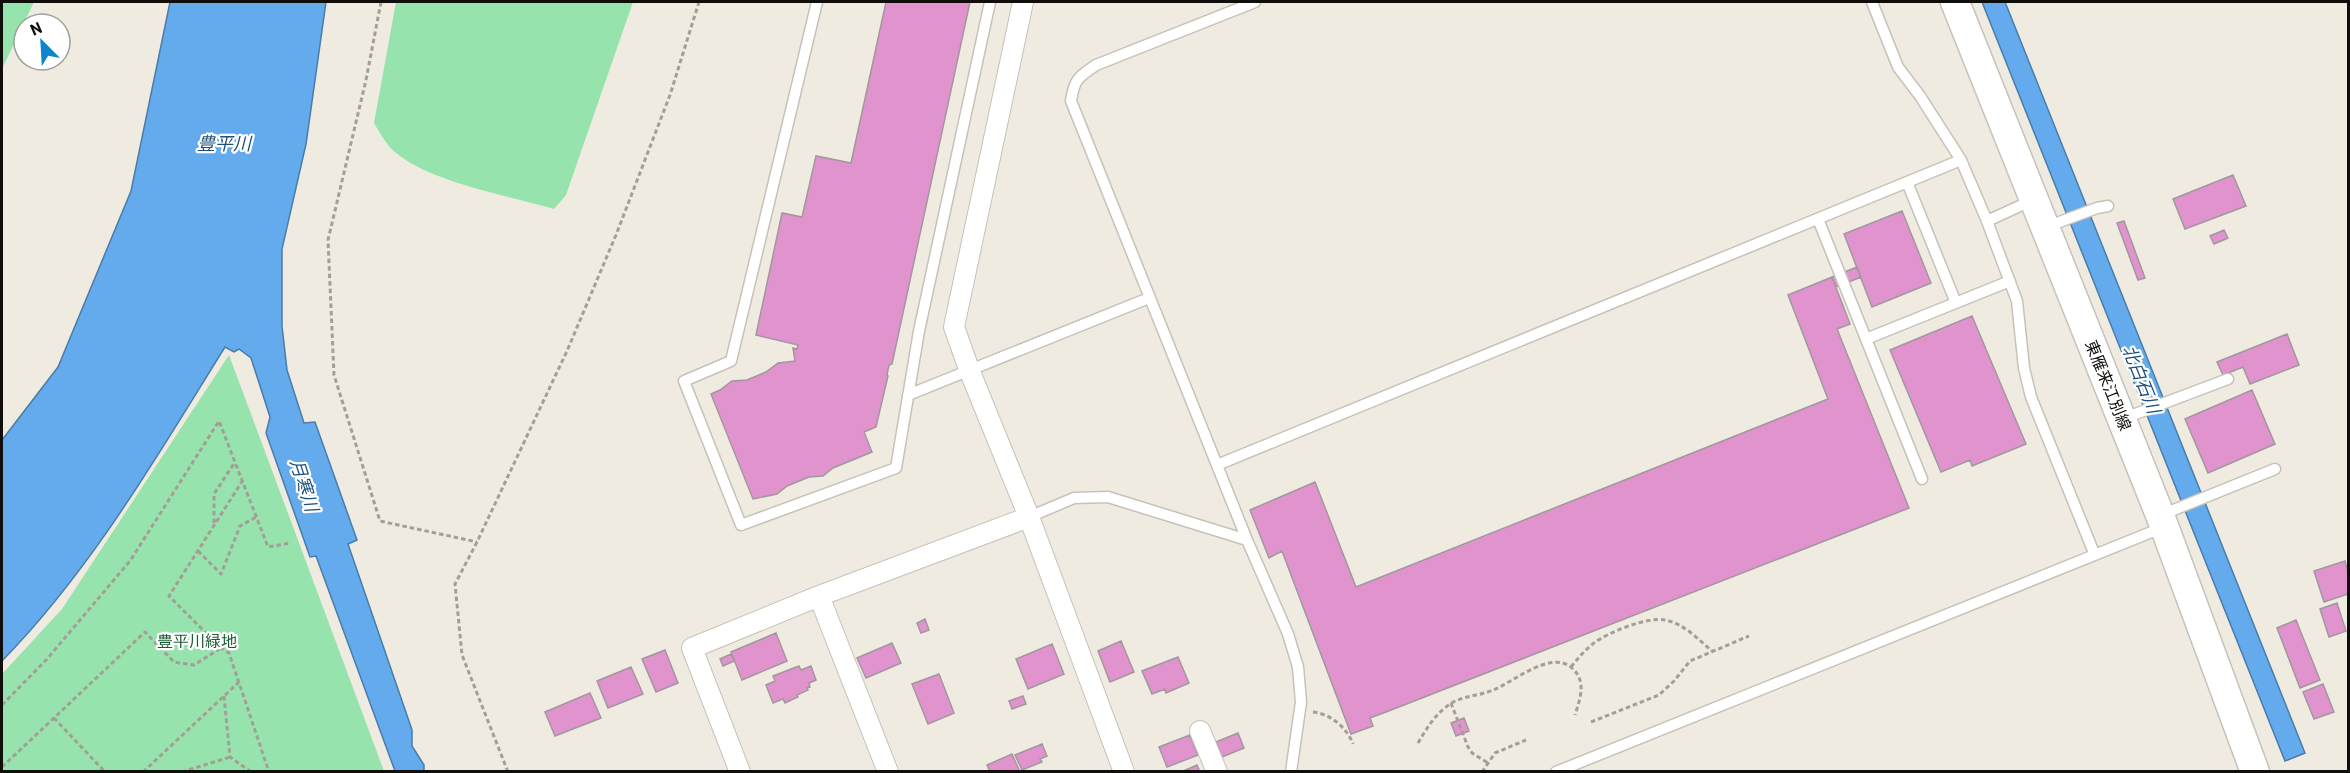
<svg xmlns="http://www.w3.org/2000/svg" width="2350" height="773" viewBox="0 0 2350 773" font-family="Barlow,'Noto Sans JP',sans-serif">
	<style>
		.green { fill: #96e3ae }
		.water { fill: #64abed; stroke: #4a7ca9; stroke-width: 1.5 }
		.building { fill: #e193ce; stroke: #a1979e; stroke-width: 1.5 }
		.lines { fill: none; stroke-linecap: round; stroke-linejoin: round }
		.lane-casing { stroke: #c7c2b9; stroke-width: 13 }
		.street-casing { stroke: #c7c2b9; stroke-width: 22 }
		.secondary-casing { stroke: #c7c2b9; stroke-width: 31 }
		.path { stroke: #a39f97; stroke-width: 3; stroke-dasharray: 4.5 3; stroke-linecap: butt }
		.lane { stroke: #fff; stroke-width: 10 }
		.street { stroke: #fff; stroke-width: 20 }
		.secondary { stroke: #fff; stroke-width: 28 }
		.labels { text-anchor: middle; dominant-baseline: central; stroke-width: 4.5; stroke-linejoin: round; paint-order: stroke }
		.street-label { font-size: 16px; fill: #0f0e0a; stroke: #fff }
		.park-label { font-size: 16px; fill: #1a5a34; stroke: #fff }
		.water-label { font-size: 18px; font-style: italic; fill: #1d507c; stroke: #fff }
	</style>
	<rect width="100%" height="100%" fill="#f0ebe0"/>
	<!-- green -->
	<path class="green" d="M2 2H34L2 69Z
		M396 2H633L566 195 554 209C509 196 436 183 400 156 388 148 381 135 374 123Z
		M229 355 384 771H2V674L62 609Z"/>
	<!-- water -->
	<path class="water" d="M170 2H326L306 144 282 249V326L287 370 304 423 315 422 357 540 348 544 412 730V746L424 765V771H395L316 556 310 557 266 433 270 417 251 358 239 349 234 352 225 347C157 456 92 569 2 661V440L58 367 131 191Z
		M1982 2H2005L2305 753 2285 761Z"/>
	<!-- building -->
	<path class="building" d="M886 2H970L892 364 889 365 887 375 888 376 876 427 864 432 872 452 833 468 823 476 809 477 787 486 777 494 753 499 711 394 720 390 732 381 747 380 766 372 778 363 795 361 793 348 797 349 798 345 756 335 782 213 802 217 816 156 851 163Z
		M2233 175 2246 206 2185 229 2173 199Z
		M1902 211 1931 283 1872 307 1844 234Z
		M2124 221 2145 278 2138 280 2117 223Z
		M2224 230 2228 238 2214 244 2210 236Z
		M1857 267 1861 277 1836 287 1832 277Z
		M1832 277 1850 324 1837 329 1909 508 1386 712 1370 718 1373 726 1351 734 1282 551 1269 558 1250 510 1315 482 1356 587 1828 399 1788 295Z
		M1972 316 2026 444 1972 466 1970 460 1941 472 1890 350Z
		M2287 334 2299 365 2250 384 2243 367 2223 375 2217 362Z
		M2252 390 2275 444 2208 473 2185 419Z
		M2345 561 2348 572V594L2324 602 2314 571Z
		M2337 603 2346 631 2329 637 2320 609Z
		M925 619 929 630 921 633 917 623Z
		M2296 620 2320 680 2300 688 2277 628Z
		M776 633 787 661 742 680 731 652Z
		M1121 641 1134 672 1110 682 1098 651Z
		M892 643 901 663 866 678 857 658Z
		M1052 644 1064 674 1028 689 1016 659Z
		M665 650 678 683 656 692 642 659Z
		M731 654 734 661 723 666 720 659Z
		M1178 657 1189 683 1166 693 1165 689 1152 694 1142 671Z
		M799 666 801 670 811 666 816 680 809 683 810 687 807 688 808 690 797 695 798 697 785 703 783 699 773 703 766 685 775 681 773 676Z
		M631 667 643 694 608 708 597 681Z
		M939 674 954 713 928 724 912 684Z
		M2323 684 2334 712 2314 719 2303 692Z
		M590 693 601 718 555 736 545 712Z
		M1023 696 1026 704 1012 709 1009 701Z
		M1464 718 1469 731 1456 736 1451 723Z
		M1238 733 1244 748 1222 757 1216 742Z
		M1190 735 1198 755 1167 767 1159 747Z
		M1042 744 1047 756 1040 759 1042 762 1022 770 1015 755Z
		M1012 754 1020 772H990L987 765Z
		M1197 765 1200 772H1181Z"/>
	<g class="lines">
		<!-- lane casing -->
		<g class="lane-casing">
			<path id="lane" d="M817 2 731 361 684 381 741 525 896 468 919 331 990 2
				M1255 2 1096 65C1078 77 1074 80 1071 101L1247 540 1288 634 1298 667 1301 702 1291 772
				M1872 2 1898 67 1920 96 1961 160 1987 221 2017 301 2024 368 2031 397 2094 553
				M1907 182 1956 303
				M1818 219 1922 479
				M1987 221 2033 200
				M2046 227 2097 208 2108 206
				M1866 339 2010 281
				M908 395 1149 298
				M2122 419 2228 379
				M1217 465 1961 160
				M2161 515 2275 469
				M1029 517 1074 498 1108 497 1247 540
				M1556 772 2164 527"/>
		</g>
		<!-- street casing -->
		<g class="street-casing">
			<path id="street" d="M1023 2 954 327 970 372 1029 517 1124 772
				M819 596 888 772
				M1200 731 1217 772
				M740 772 692 648 819 596 1029 517"/>
		</g>
		<!-- secondary casing -->
		<g class="secondary-casing">
			<path id="secondary" d="M1955 2 2160 515 2255 772"/>
		</g>
		<!-- path -->
		<path class="path" d="M381 2 366 80 328 240 334 375 380 521 477 542
			M243 480 169 596 221 648 229 653 269 772
			M214 523V494L235 462
			M198 551 221 574 240 526 256 517
			M1571 667C1578 658 1585 650 1594 643 1607 633 1648 616 1665 620 1683 623 1698 639 1712 651
			M224 696 230 757 251 772
			M1451 703 1468 747 1472 753 1488 763
			M2 705 47 659 130 561 219 421 268 547 290 543
			M1313 712C1331 714 1347 728 1353 744
			M54 718 105 772
			M1591 722 1659 695 1674 681 1690 661 1749 636
			M1418 743C1426 730 1433 717 1446 707 1460 695 1477 697 1493 690 1514 682 1551 649 1572 668 1587 681 1580 699 1575 715
			M2 767 145 632 174 662 194 665 221 648
			M143 772 239 682
			M182 772 230 757
			M508 772 462 655 455 584 477 542 567 351 616 235 670 95 699 2
			M1482 772 1495 753 1526 740"/>
		<!-- lane -->
		<use href="#lane" class="lane"/>
		<!-- street -->
		<use href="#street" class="street"/>
		<!-- secondary -->
		<use href="#secondary" class="secondary"/>
	</g>
	<g class="labels">
		<!-- street labels -->
		<g class="street-label">
			<text transform="translate(2109 385) rotate(68)">東雁来江別線</text>
		</g>
		<!-- park labels -->
		<g class="park-label">
			<text x="197" y="640">豊平川緑地</text>
		</g>
		<!-- water labels -->
		<g class="water-label">
			<text x="224" y="143">豊平川</text>
			<text transform="translate(2142 379) rotate(68)">北白石川</text>
			<text transform="translate(305 485) rotate(72)">月寒川</text>
		</g>
	</g>
	<!-- border -->
	<rect width="2350" height="773" fill="none" stroke="#0f0e0a" stroke-width="6"/>
	<!-- north arrow -->
	<g transform="translate(42 42) rotate(336)"><circle r="28" fill="#ffffff" stroke="#9f9f9d" stroke-width="1.5"/>
	<path d="M0-4.5L10 22L0 15L-10 22Z" fill="#0d85cd"/>
	<text y="-9" font-size="16" font-weight="bold" text-anchor="middle" fill="#0f0e0a">N</text>
	</g>
</svg>
